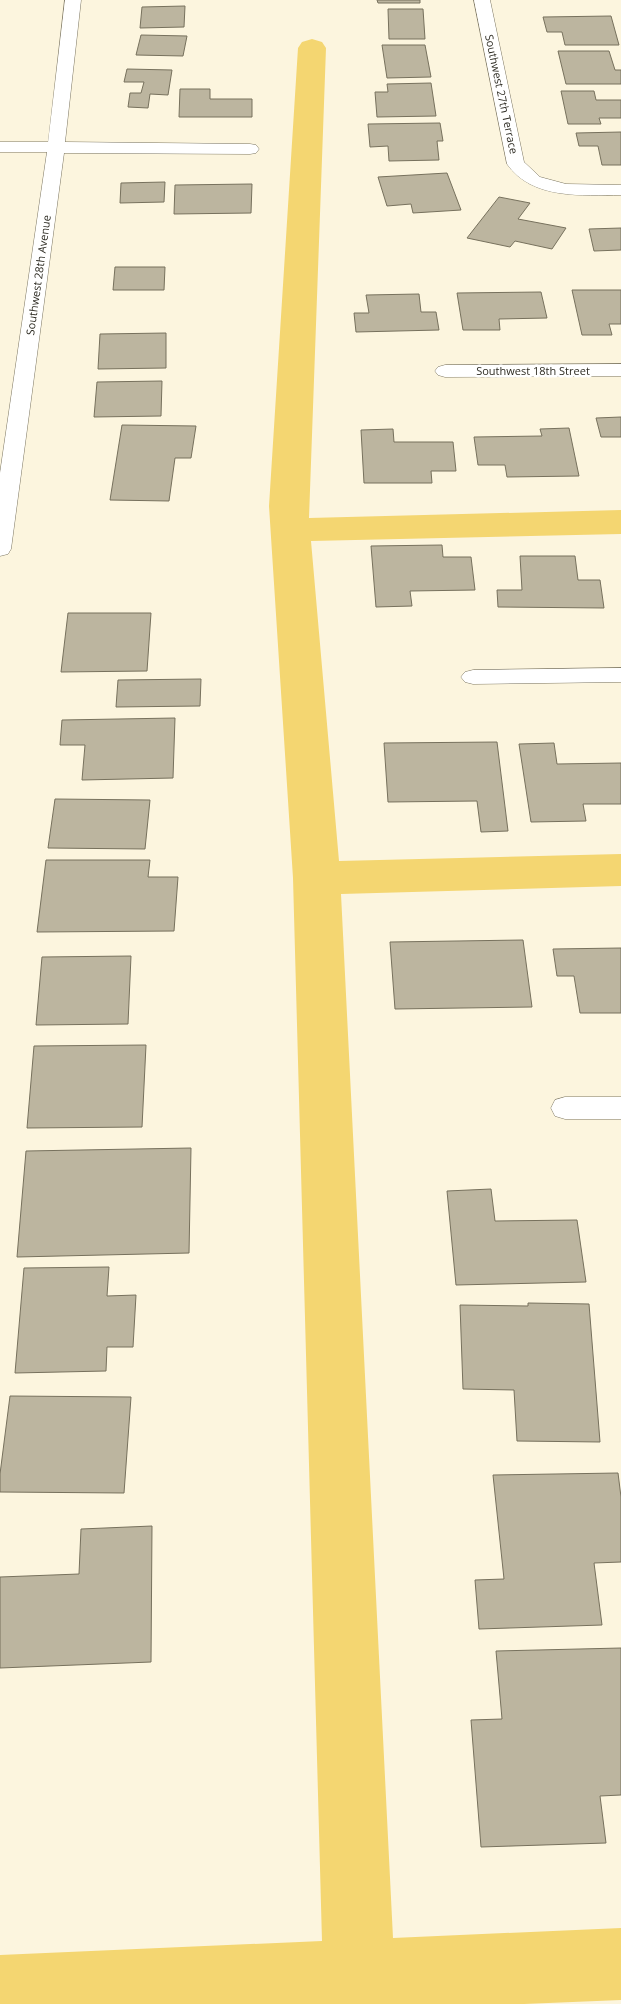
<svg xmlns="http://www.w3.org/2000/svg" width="621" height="2004" viewBox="0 0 621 2004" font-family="'Open Sans',sans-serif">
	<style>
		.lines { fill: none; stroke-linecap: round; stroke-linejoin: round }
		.canal { fill: #f4d671; fill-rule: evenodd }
		.building { fill: #bcb59f; stroke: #77715d }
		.street-casing { stroke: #7b7561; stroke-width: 1 }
		.street { fill: #fff; fill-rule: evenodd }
		.labels { text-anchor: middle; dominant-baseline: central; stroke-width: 5; stroke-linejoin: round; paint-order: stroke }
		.far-street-label { font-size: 11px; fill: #2d2b22; stroke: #fff }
	</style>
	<rect width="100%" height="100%" fill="#fcf5de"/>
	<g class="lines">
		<!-- canal -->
		<path class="canal" d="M312 39 322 42 326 48 309 518 621 510V534L311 541 339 861 621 854V886L341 894 393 1938 621 1928V2000L524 2004H0V1955L322 1941 293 878 269 506 298 48 302 42Z"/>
	</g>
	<!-- building -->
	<path class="building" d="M377 0H420V3H378Z
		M185 6 184 27 140 28 142 7Z
		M388 9H423L425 39H389Z
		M611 16 619 45H565L562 32H547L543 17Z
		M141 35 187 36 183 56 136 55Z
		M382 45H425L431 77 387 78Z
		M558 51H609L615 70H621V84H566Z
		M127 69 172 70 168 95 150 94 148 108 128 107 130 93H141L144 82H124Z
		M431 83 436 116 377 117 375 92H388L387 84Z
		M180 89H210V99H252V117H179Z
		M561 91H594L596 100H621V118H599L601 124H568Z
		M440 123 443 141H437L439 160 389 161 388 146 370 147 368 124Z
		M621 132V165H602L598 146H579L576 133Z
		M447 173 461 210 413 213 411 204 387 206 378 177Z
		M165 182 164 202 120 203 121 183Z
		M252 184 251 213 174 214 175 185Z
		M499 197 530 203 518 219 566 228 552 249 515 241 510 247 467 238Z
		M621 228V250L594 251 589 229Z
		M115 267H165L164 290H113Z
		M572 290H621V324H609L612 335H582Z
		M541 292 547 318 499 319 500 330H463L457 293Z
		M419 294 421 312H436L439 330 356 332 354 313H369L366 295Z
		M166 333V368L98 369 100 334Z
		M162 381 161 416 94 417 97 382Z
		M621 417V437H601L596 418Z
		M122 425 196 426 191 458H175L169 501 110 500Z
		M569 428 579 476 507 477 505 465H478L474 437 542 436 540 429Z
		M393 429 394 442H453L456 471H431L432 483H364L361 430Z
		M442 545 443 557H471L475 590 410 591 412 606 376 607 371 546Z
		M520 556H575L578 580H600L604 608 498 607 497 590H522Z
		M68 613H151L147 671 61 672Z
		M201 679 200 706 116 707 118 680Z
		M175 718 173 778 82 780 85 745H60L62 720Z
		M497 742 508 831 481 832 477 801 388 802 384 743Z
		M554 743 557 764 621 763V804H583L586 821 531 822 519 744Z
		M55 799 150 800 145 849 48 848Z
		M46 860H150L148 877H178L174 931 37 932Z
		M523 940 532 1007 395 1009 390 942Z
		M621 948V1013H580L574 976H557L553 949Z
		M131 956 128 1024 36 1025 42 957Z
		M146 1045 142 1127 27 1128 34 1046Z
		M191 1148 189 1253 17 1257 26 1151Z
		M491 1189 495 1221 577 1220 586 1282 456 1285 447 1191Z
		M109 1267 107 1296 136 1295 133 1347H107L106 1371 15 1373 24 1268Z
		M528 1303 589 1304 600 1442 517 1441 514 1390 463 1389 460 1305 528 1306Z
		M10 1396 131 1397 124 1493 0 1492V1474Z
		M618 1473 621 1497V1562L594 1563 602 1625 479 1629 475 1580 504 1579 493 1475Z
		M152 1526 151 1662 0 1668V1577L79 1574 81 1529Z
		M621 1648V1795L600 1796 606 1843 481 1847 471 1720 502 1719 496 1651Z"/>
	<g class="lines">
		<!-- street casing -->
		<g class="street-casing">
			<path id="street" d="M65 0H81L65 142 250 144 256 145 259 149 256 153 250 154 64 153 11 549 8 554 0 556V473L47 152H0V142H48Z
				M474 0H490L524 162 540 177 566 184 621 185V195C582 195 532 200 507 164Z
				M621 364V376L445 377 438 375 435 371 438 367 445 365Z
				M621 668V682L473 684 465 682 461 677 465 672 473 670Z
				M565 1097H621V1119H565L555 1116 551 1108 555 1100Z"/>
		</g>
		<!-- street -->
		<use href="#street" class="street"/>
	</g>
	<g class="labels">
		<!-- far-street labels -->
		<g class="far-street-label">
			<text transform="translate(502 94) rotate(78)">Southwest 27th Terrace</text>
			<text transform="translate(38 275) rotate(-82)">Southwest 28th Avenue</text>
			<text x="533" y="370">Southwest 18th Street</text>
		</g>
	</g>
</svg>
